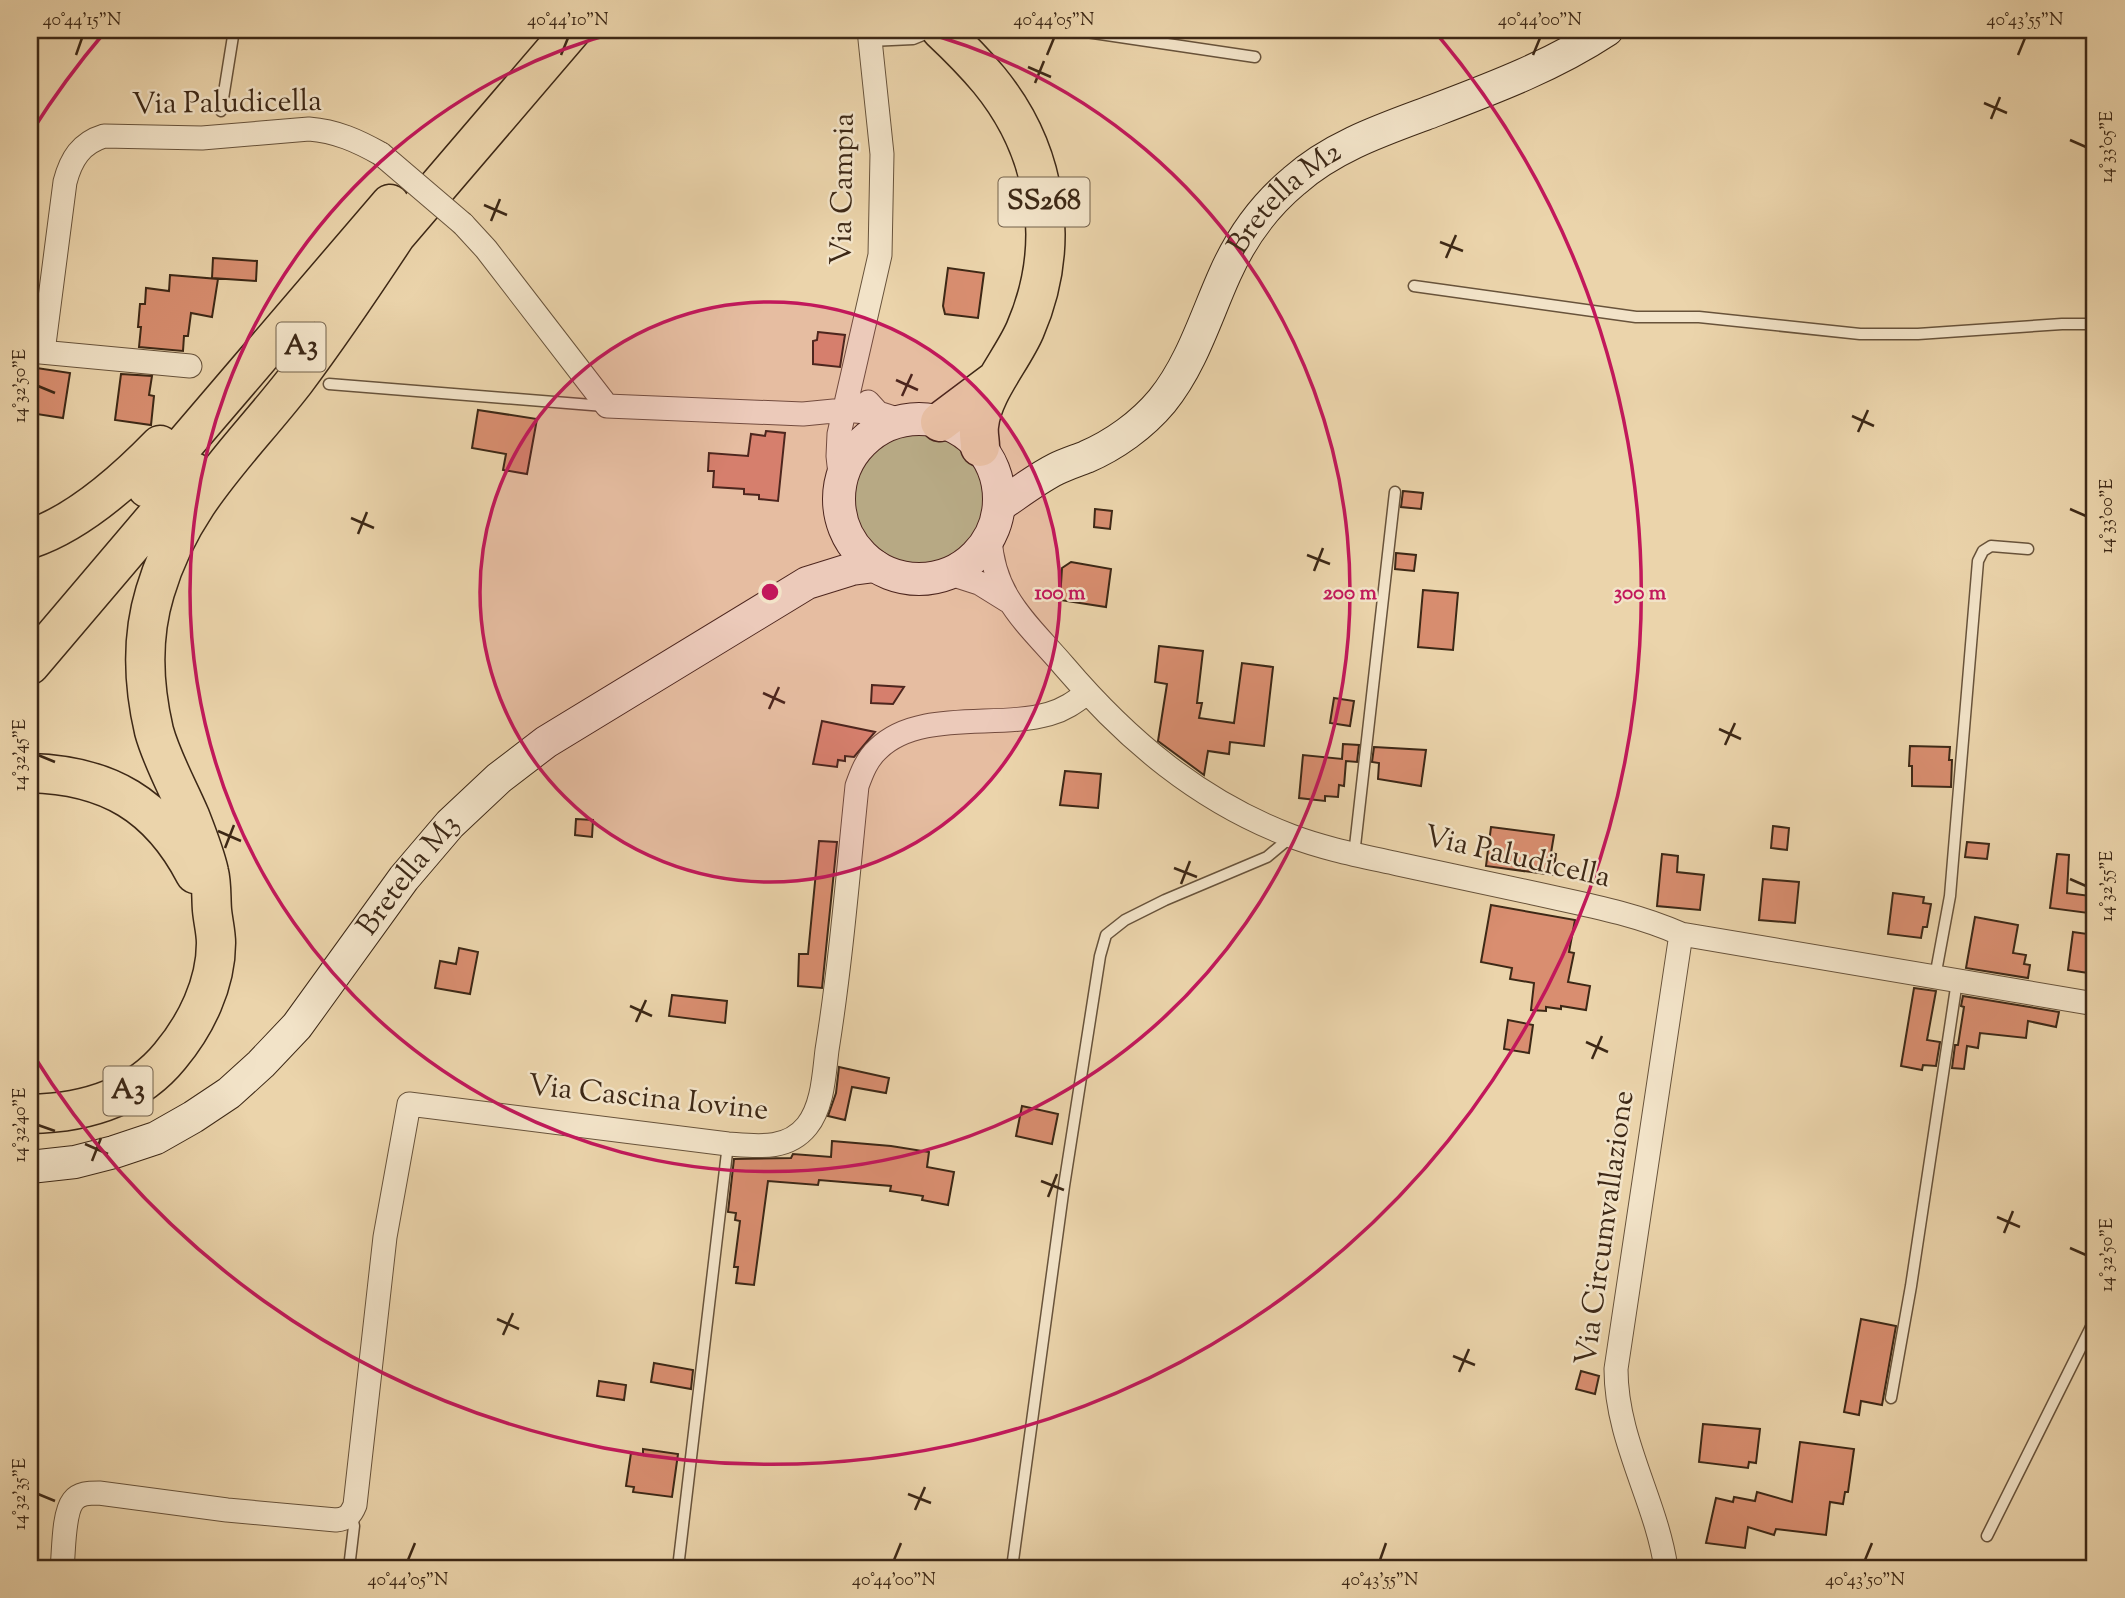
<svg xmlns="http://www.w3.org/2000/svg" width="2125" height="1598" viewBox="0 0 2125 1598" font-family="'Sorts Mill Goudy',serif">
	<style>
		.green { fill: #b6bd8a; stroke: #7a7250; stroke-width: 2 }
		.building { fill: #d98e70; stroke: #3d2816; stroke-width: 2 }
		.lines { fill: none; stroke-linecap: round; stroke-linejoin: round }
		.lane-casing { stroke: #68533b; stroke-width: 13 }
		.street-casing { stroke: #68533b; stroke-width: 25 }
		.secondary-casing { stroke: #3d2816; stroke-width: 34 }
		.highway-casing { stroke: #3d2816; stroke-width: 41 }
		.lane { stroke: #f2e3c8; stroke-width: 10 }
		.street { stroke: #f2e3c8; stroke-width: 23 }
		.secondary { stroke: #f2e3c8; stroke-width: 32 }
		.highway { stroke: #ebd4ab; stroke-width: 38 }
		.street-bridge-casing { stroke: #68533b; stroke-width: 25; stroke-linecap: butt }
		.street-bridge { stroke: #f2e3c8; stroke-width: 23 }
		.ticks { fill: none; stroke: #3d2816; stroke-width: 2.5 }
		.ring { fill: none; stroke: #c2185b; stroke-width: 3.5 }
		.labels { text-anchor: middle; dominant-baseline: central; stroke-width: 5; stroke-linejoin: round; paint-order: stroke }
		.shield { fill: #f2e3c8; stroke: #73604b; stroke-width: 2 }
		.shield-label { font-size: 28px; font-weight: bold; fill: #3d2816 }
		.street-label { font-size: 30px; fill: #3d2816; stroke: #f2e3c8 }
		.centre { fill: #c2185b; stroke: #f2e3c8; stroke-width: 3.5 }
		.ring-label { font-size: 21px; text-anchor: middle; font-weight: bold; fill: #c2185b; stroke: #f2e3c8; stroke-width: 5; stroke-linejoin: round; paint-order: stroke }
		.neatline { fill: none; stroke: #3d2816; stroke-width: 2.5 }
		.ticks-label { font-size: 18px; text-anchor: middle; fill: #3d2816 }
	</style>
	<rect width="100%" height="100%" fill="#ebd4ab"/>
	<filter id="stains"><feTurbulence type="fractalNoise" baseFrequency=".00286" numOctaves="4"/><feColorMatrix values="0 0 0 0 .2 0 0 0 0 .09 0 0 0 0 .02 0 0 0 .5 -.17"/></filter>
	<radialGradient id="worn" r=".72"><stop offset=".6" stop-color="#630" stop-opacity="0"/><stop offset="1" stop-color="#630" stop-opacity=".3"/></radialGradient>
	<!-- green -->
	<path class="green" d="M854 498a66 66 0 1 1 132 0a66 66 0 1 1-132 0Z"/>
	<!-- building -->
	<path class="building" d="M213 258 257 261 256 281 212 278Z
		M948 268 984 273 978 318 945 314 943 306Z
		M170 275 218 279 212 317 191 313 188 336H184L183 351 139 347 141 327H138L140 304H145L146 288 169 291Z
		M818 332 845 335 840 367 813 364V341L817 340Z
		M30 367 70 373 63 418 30 413Z
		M121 374 152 376 149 395 154 396 151 425 115 420Z
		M478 410 537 419 527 474 503 470 506 454 472 448Z
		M766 431 785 433 778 501 759 499V495L744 494V489L713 487 714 471H708L709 453 748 456 751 434 765 436Z
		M1403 491 1423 493 1421 509 1401 507Z
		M1095 509 1112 511 1110 529 1094 527Z
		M1396 553 1416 555 1414 571 1395 569Z
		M1071 562 1111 569 1106 607 1060 600 1062 568Z
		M1423 590 1458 593 1453 650 1418 647Z
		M1159 646 1203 651 1197 703H1202L1199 718 1234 723 1242 663 1273 667 1264 746 1230 742 1229 754 1208 751 1204 775 1158 741 1167 684 1155 682Z
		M872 685 904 687 893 704 871 703Z
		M1334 698 1354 701 1350 726 1330 723Z
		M822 721 875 732 854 757 845 756V761L838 760 837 767 813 764Z
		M1343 744 1359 745 1357 762 1346 761 1344 786 1339 785 1338 797 1325 796V801L1299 798 1303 755 1342 759Z
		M1910 746 1950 747 1949 760H1952L1951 787 1912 786V766H1909Z
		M1374 747 1426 750 1421 786 1378 779 1379 763 1372 762Z
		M1065 771 1101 774 1098 808 1060 805Z
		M576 819 593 820 592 837 575 835Z
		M1773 826 1789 828 1787 850 1771 848Z
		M1491 827 1554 835 1551 853 1556 854 1553 875 1486 866Z
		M819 841 837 842 822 988 798 986 799 954H808Z
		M1967 842 1989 844 1987 859 1965 857Z
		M1662 854 1678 856 1677 872 1704 875 1700 910 1657 906Z
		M2057 854 2069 855 2067 893 2091 896 2088 913 2050 908Z
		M1763 879 1799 882 1795 923 1759 920Z
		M1893 893 1924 897 1923 903 1931 904 1927 927H1923L1921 938 1888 934Z
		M1491 905 1575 920 1569 952 1574 953 1568 982 1590 986 1586 1010 1561 1006V1009L1546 1007V1011L1531 1010 1534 983 1510 979 1512 968 1481 962Z
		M1975 917 2018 925 2013 953 2026 955 2024 964 2030 965 2028 978 1966 968Z
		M2073 932 2095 935V974L2068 970Z
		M459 948 478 952 470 994 435 988 440 961 456 964Z
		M1914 988 1936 991 1927 1040 1940 1042 1936 1066 1923 1065 1922 1070 1901 1066Z
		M672 995 727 1001 725 1023 669 1016Z
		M1963 996 2059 1012 2056 1027 2028 1021 2026 1038 1980 1033 1978 1048 1967 1046 1964 1069 1952 1068 1955 1045H1958L1964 1007 1961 1006Z
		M1508 1020 1533 1025 1529 1053 1504 1049Z
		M839 1067 889 1078 886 1093 852 1087 845 1120 828 1116 836 1093Z
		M1022 1106 1058 1114 1052 1144 1016 1136Z
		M832 1141 891 1146 929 1152 927 1167 954 1172 948 1205 922 1200 923 1196 890 1191 891 1186 819 1180 818 1185 768 1181 754 1285 736 1283 738 1267H734L740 1221 735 1220 736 1213 728 1212 734 1159 791 1158 793 1154 831 1157Z
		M1861 1319 1896 1326 1882 1405 1861 1401 1859 1415 1844 1412Z
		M654 1363 693 1370 691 1389 651 1382Z
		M1581 1371 1599 1376 1595 1394 1576 1389Z
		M599 1381 626 1385 624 1400 597 1396Z
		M1703 1424 1760 1429 1756 1463 1749 1462 1748 1468 1699 1462Z
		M1800 1442 1854 1449 1848 1492H1845L1843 1504 1830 1502 1826 1535 1776 1529 1774 1535 1748 1527 1745 1548 1706 1543 1716 1498 1733 1502 1734 1497 1755 1501 1757 1492 1792 1502Z
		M643 1449 678 1454 672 1497 633 1492 634 1487 626 1486 631 1453 643 1455Z"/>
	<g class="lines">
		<!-- lane casing -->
		<g class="lane-casing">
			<path id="lane" d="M1073 30 1255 57
				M870 41 913 39 935 30
				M221 111 234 30
				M1414 286 1636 317H1699L1860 334H1918L2062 324H2095
				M329 384 604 406
				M1354 855 1395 492
				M1935 977 1950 896 1978 561 1983 551 1991 546 2028 549
				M1891 1398 1911 1286 1957 981
				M1987 1536 2095 1319
				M349 1568 354 1526 351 1514
				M678 1568 728 1144
				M1012 1568 1064 1186 1100 956 1106 935 1125 920 1165 900 1267 857 1291 837"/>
		</g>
		<!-- street casing -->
		<g class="street-casing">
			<path id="street" d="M463 224 486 249 607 406 803 414 844 410 878 413
				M30 351 190 366
				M43 352 65 182C71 159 81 143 104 136L202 138 309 129C336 131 358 141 381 154
				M868 402 878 413 903 421
				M841 484 838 456 839 434 880 255 882 154 869 30
				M990 537C993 597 1027 623 1064 666 1127 740 1199 801 1291 836 1325 849 1362 856 1398 864 1443 874 1488 883 1533 893 1582 904 1634 913 1681 934L2095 1004
				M948 573 979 583 1008 601
				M62 1568C64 1552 63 1514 73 1501 79 1493 89 1493 99 1493L227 1510 336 1520C347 1519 351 1515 355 1505L385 1237 409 1104 728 1144C756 1146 787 1151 807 1126 823 1106 824 1074 827 1050 841 962 848 874 857 786 862 772 867 759 878 749 919 709 997 729 1049 714 1064 710 1075 702 1087 693
				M1666 1568C1656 1500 1616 1440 1616 1369L1681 934"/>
		</g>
		<!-- secondary casing -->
		<g class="secondary-casing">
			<g id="secondary">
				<circle cx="919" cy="499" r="80"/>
				<path id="s1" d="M999 506C1017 494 1036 479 1056 469 1066 464 1076 461 1086 457 1114 445 1142 425 1162 401 1192 364 1206 316 1225 274 1241 238 1264 206 1294 181 1331 148 1379 131 1425 114 1488 90 1551 67 1607 30"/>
				<path id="s2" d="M30 1167 75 1162 114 1152 156 1138 193 1117 229 1093 261 1064 297 1026 404 878 450 824 499 778 546 742 807 583 852 569 875 566"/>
			</g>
		</g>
		<!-- highway casing -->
		<g class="highway-casing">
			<path id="highway" d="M941 30C958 46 974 62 989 80 1048 152 1062 245 1025 330 1012 360 982 393 979 426 978 433 980 440 980 447
				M381 253 572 30
				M940 422 996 380
				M147 488 390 204
				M30 539C78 523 125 481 160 445
				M30 665 194 472
				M30 773C108 775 159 805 195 874
				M30 1114C83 1113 135 1099 170 1056 196 1025 216 984 216 943 216 932 213 921 212 910 211 898 212 884 209 872 205 854 197 834 190 816 178 788 162 760 154 731 143 684 141 638 155 592 182 501 240 452 295 381 331 333 364 284 397 234"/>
		</g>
		<!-- lane -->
		<use href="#lane" class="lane"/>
		<!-- street -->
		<use href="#street" class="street"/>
		<!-- secondary -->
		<use href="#secondary" class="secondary"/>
		<!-- highway -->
		<use href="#highway" class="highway"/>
		<!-- street-bridge casing -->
		<g class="street-bridge-casing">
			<path id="street-bridge" d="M381 154 463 224"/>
		</g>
		<!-- street-bridge -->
		<use href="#street-bridge" class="street-bridge"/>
	</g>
	<!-- ticks -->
	<path class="ticks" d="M76 55 82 38M561 55 568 38M1047 55 1054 38M1533 55 1540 38M2018 55 2025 38M1028 67 1051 77M1035 83 1044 61M1984 103 2007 113M1991 119 2000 97M2070 140 2086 147M484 205 507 215M491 221 500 199M1440 242 1463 251M1446 258 1456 235M896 380 918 390M38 386 55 393M902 396 912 374M1852 416 1874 426M1858 432 1868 410M2070 509 2086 516M351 518 374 528M358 534 367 512M1307 555 1330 564M1314 571 1323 548M763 693 785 703M769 709 779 687M1719 729 1741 739M1725 745 1735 723M38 755 55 762M218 831 241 841M225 848 234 825M1174 868 1197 877M2070 879 2086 886M1181 884 1190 861M630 1006 652 1016M636 1022 646 1000M1586 1042 1608 1052M1592 1059 1602 1036M38 1125 55 1131M85 1144 108 1154M92 1161 101 1138M1041 1181 1064 1190M1048 1197 1057 1174M1997 1217 2020 1227M2004 1233 2013 1211M2070 1248 2086 1255M497 1319 519 1329M503 1335 513 1313M1453 1356 1475 1365M1459 1372 1469 1349M38 1494 55 1501M908 1494 931 1503M915 1510 925 1487M408 1560 415 1543M894 1560 901 1543M1380 1560 1386 1543M1865 1560 1872 1543"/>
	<!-- distance rings -->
	<circle cx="770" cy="592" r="290" fill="#c2185b" fill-opacity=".12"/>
	<g class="ring">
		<circle cx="770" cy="592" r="290"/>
		<path d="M915 30A580 580 0 1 1 625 30"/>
		<path d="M32 131A870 870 0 0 1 104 33M1436 33A870 870 0 1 1 32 1053"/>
	</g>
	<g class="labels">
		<!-- shield labels -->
		<g class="shield">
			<rect x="998.5" y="177.5" width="91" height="49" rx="5"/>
			<rect x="276.5" y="322.5" width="49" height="49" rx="5"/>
			<rect x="103.5" y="1066.5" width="49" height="49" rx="5"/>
		</g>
		<g class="shield-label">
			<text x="1044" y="202">SS268</text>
			<text x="301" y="347">A3</text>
			<text x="128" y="1091">A3</text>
		</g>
		<!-- street labels -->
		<g class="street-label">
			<text transform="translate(227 104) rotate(-1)">Via Paludicella</text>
			<text transform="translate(844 189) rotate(-89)">Via Campia</text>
			<text stroke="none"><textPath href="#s1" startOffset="436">Bretella M2</textPath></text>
			<text transform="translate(1517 858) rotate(13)">Via Paludicella</text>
			<text stroke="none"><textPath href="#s2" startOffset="499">Bretella M3</textPath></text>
			<text transform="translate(648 1099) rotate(6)">Via Cascina Iovine</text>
			<text transform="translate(1606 1228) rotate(-82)">Via Circumvallazione</text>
		</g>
	</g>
	<circle cx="770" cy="592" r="10" class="centre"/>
	<g class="ring-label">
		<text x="1060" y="599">100 m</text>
		<text x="1350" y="599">200 m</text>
		<text x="1640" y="599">300 m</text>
	</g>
	<!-- margin -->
	<rect width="2125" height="1598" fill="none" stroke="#ebd4ab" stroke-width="77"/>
	<rect x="38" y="38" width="2048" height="1522" class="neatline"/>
	<g class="ticks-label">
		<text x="82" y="25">40°44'15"N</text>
		<text x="568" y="25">40°44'10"N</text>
		<text x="1054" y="25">40°44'05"N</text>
		<text x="1540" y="25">40°44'00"N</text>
		<text x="2025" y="25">40°43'55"N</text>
		<text transform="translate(2106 147) rotate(-90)" y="6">14°33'05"E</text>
		<text transform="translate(19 386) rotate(-90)" y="6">14°32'50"E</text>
		<text transform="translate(2106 516) rotate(-90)" y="6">14°33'00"E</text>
		<text transform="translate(19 755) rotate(-90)" y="6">14°32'45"E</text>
		<text transform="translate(2106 886) rotate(-90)" y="6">14°32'55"E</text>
		<text transform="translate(19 1125) rotate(-90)" y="6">14°32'40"E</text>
		<text transform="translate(2106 1255) rotate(-90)" y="6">14°32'50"E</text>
		<text transform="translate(19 1494) rotate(-90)" y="6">14°32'35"E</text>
		<text x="408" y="1585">40°44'05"N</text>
		<text x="894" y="1585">40°44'00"N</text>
		<text x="1380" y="1585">40°43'55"N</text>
		<text x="1865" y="1585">40°43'50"N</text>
	</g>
	<rect width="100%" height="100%" filter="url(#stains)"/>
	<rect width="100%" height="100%" fill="url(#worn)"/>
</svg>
